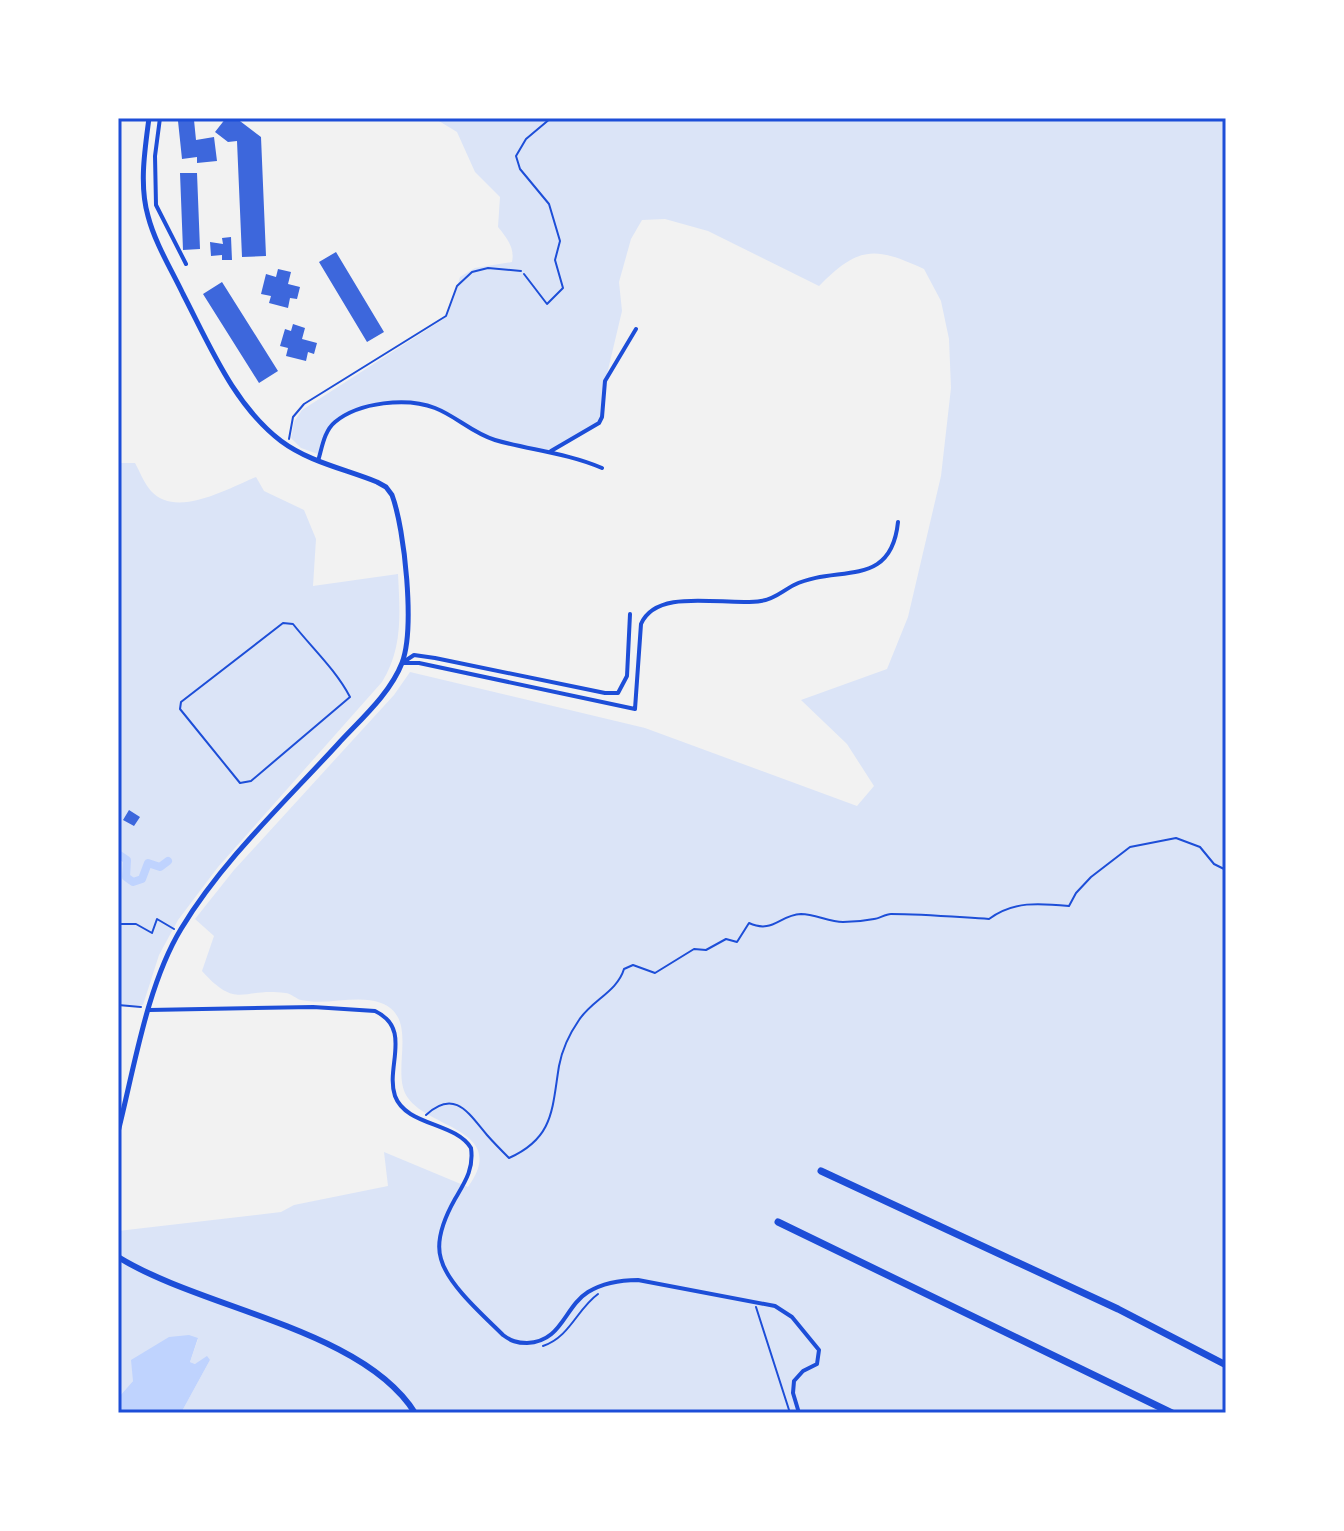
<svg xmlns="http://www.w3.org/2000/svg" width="1344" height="1531" viewBox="0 0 1344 1531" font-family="'Fira Sans',sans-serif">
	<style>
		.green { fill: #dbe4f7 }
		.water { fill: #bfd3fe }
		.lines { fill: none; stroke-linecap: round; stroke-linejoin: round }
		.canal { stroke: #bfd3fe; stroke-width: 8 }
		.building { fill: #3d67dc }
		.path { stroke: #1d4ed8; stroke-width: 2 }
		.service { stroke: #1d4ed8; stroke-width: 2 }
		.minor { stroke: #1d4ed8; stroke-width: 4 }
		.tertiary { stroke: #1d4ed8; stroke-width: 5 }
		.primary { stroke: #1d4ed8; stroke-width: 6 }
		.trunk { stroke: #1d4ed8; stroke-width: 7 }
		.neatline { fill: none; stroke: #1d4ed8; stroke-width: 3 }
	</style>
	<rect width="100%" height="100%" fill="#f2f2f2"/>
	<!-- green -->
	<path class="green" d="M434 118H1226V1413H181L210 1360 195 1364 190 1362 198 1339 133 1381 118 1398V1231L281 1212 294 1205 388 1186 384 1152 468 1187C509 1130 430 1129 408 1098 389 1073 421 1018 381 1003 357 994 327 1006 301 1000 296 999 291 993 285 993 242 987 238 1011 202 971L214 936 195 919 234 870 394 695 410 672 645 728 857 806 874 786 847 744 801 700 887 669 908 617 941 476 951 388 949 339 941 301 924 269C874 246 859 246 819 286L708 231 665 219 642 220 631 239 619 282 622 311 603 391 599 423 551 451 496 440 422 404H378L344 417 330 428 318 454 301 448 291 438 294 422 302 410 442 320 448 314 460 277 475 268 512 262C515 248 507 238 498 227L500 197 475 172 457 132Z
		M118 463H135C140 472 144 483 151 491 176 519 229 488 256 477L264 491 304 510 316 539 313 586 398 574C400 613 403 648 382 682L218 867 178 920 159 955 143 1005 118 1006Z"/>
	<!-- water -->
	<path class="water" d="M189 1335 198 1338 190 1362 195 1364 207 1356 210 1360 181 1413H118V1398L133 1381 131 1360 169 1337Z"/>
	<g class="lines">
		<!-- canal -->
		<path class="canal" d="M118 854 127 860 126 877 133 882 142 879 148 863 160 867 168 861"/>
	</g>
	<!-- building -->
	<path class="building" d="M226 118H236L261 137 266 256 242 257 237 141 228 142 215 132Z
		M194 120 196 140 214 137 217 161 197 163V157L182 159 178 121Z
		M180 173H197L200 249 183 250Z
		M231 237 232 260H222V255L211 256 210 242 223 244 222 238Z
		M336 252 384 332 367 342 319 262Z
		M278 269 291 272 288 284 300 287 297 299 290 298 288 308 269 303 271 296 261 294 266 274 276 277Z
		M222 282 278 371 259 383 203 294Z
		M293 324 305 328 302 339 317 343 314 354 308 352 306 361 286 356 288 348 280 346 285 329 291 331Z
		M129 810 140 817 134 826 123 820Z"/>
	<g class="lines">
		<!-- path -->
		<path class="path" d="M524 274 547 304 563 288 555 260 560 241 549 204 520 169 516 156 526 139 551 118
			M283 623 293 624C312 648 336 670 350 697L251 781 240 783 180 709 181 702Z
			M118 924H136L152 933 157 919 174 929
			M118 1005 141 1007
			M426 1115C455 1088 469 1114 487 1135 494 1143 501 1150 509 1158 554 1138 552 1109 559 1066 562 1050 570 1033 579 1020 592 1000 617 992 624 969L633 965 655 973 694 949 706 950 726 939 737 942 749 923C773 934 779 915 801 914 815 914 829 922 843 922 853 922 864 921 874 919 879 919 885 914 891 914 923 914 956 917 989 919 1013 901 1039 903 1069 906L1076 893 1091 877 1130 847 1176 838 1200 847 1214 864 1226 870
			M756 1307 790 1413
			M543 1346C570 1337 577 1309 598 1294"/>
		<!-- service -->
		<path class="service" d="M289 439 293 417 304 404 446 316 457 286 472 272 488 268 521 271"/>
		<!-- minor -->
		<path class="minor" d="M160 118 155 156 156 205 186 264
			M551 451 599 423 602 417 605 381 636 329
			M318 461C322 448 324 431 335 422 359 402 407 397 435 408 456 416 472 433 495 440 530 450 567 453 602 468
			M405 661 414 655 435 658 605 693H618L627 676 630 614
			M403 663H419L635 709 641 624C657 586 728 607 761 601 775 599 782 591 794 585 837 564 891 590 898 522
			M149 1010 313 1007 375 1011C413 1029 385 1067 395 1096 406 1126 455 1122 471 1148 474 1169 465 1182 455 1199 446 1215 435 1240 441 1259 448 1285 484 1316 503 1335 511 1341 517 1343 527 1343 562 1342 564 1307 588 1292 603 1283 621 1280 638 1280L775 1306 792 1317 819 1350 817 1364 803 1371 794 1381 793 1393 799 1413"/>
		<!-- tertiary -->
		<path class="tertiary" d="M118 1132C134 1069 147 985 181 929 222 861 284 803 338 744 360 720 390 694 402 663 415 629 405 530 392 495L386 487 377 482C345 469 309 462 281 441 234 405 210 346 183 294 171 269 155 243 148 216 139 185 145 149 149 118"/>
		<!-- primary -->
		<path class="primary" d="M118 1257C202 1309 363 1329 415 1413"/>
		<!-- trunk -->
		<path class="trunk" d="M821 1171 1118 1309 1226 1365
			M778 1222 1172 1413"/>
	</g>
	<!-- border -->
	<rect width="1344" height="1531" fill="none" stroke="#ffffff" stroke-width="240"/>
	<rect x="120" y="120" width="1104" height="1291" class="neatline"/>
</svg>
